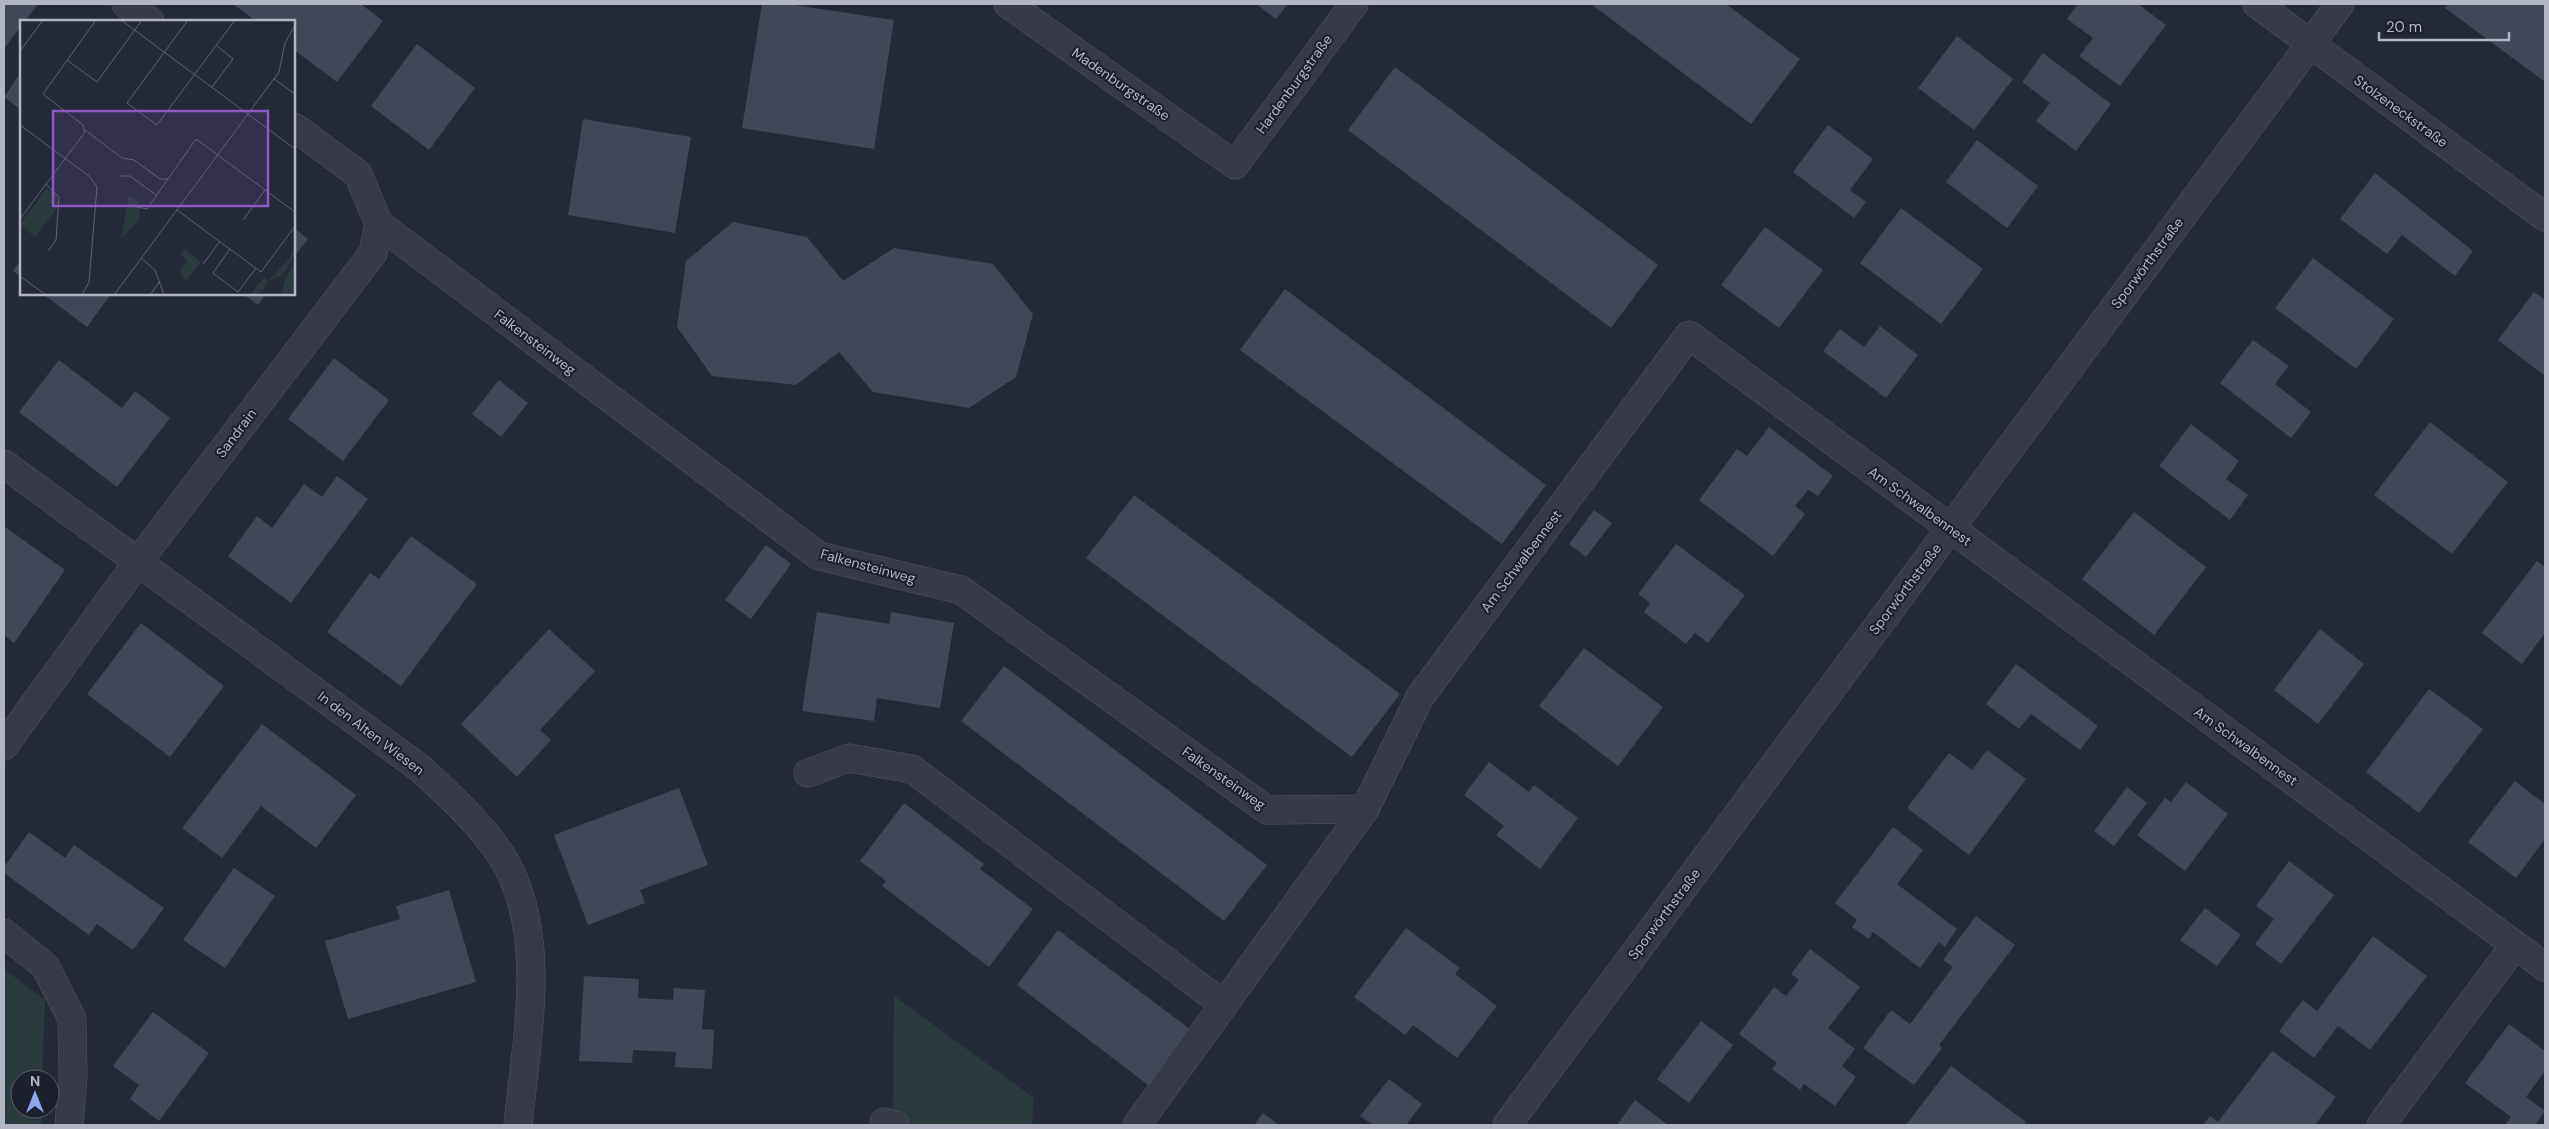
<svg xmlns="http://www.w3.org/2000/svg" width="2549" height="1129" viewBox="0 0 2549 1129" font-family="'DM Sans',sans-serif">
	<style>
		.green { fill: #29393c }
		.building { fill: #404757 }
		.lines { fill: none; stroke-linecap: round; stroke-linejoin: round }
		.minor-casing { stroke: #525662; stroke-width: 29 }
		.minor { stroke: #373b48; stroke-width: 28 }
		.labels { text-anchor: middle; dominant-baseline: central; stroke-width: 4; stroke-linejoin: round; paint-order: stroke }
		.street-label { font-size: 14px; fill: #b2b6c4; stroke: #1c202c }
		.inset-road { fill: none; stroke: #5c616f; stroke-width: 1 }
		.view { fill: #8e5cc1; fill-opacity: 0.15; stroke: #8e5cc1; stroke-width: 2.5 }
		.inset-edge { fill: none; stroke: #b2b6c4; stroke-width: 2.5 }
	</style>
	<rect width="100%" height="100%" fill="#232937"/>
	<!-- green -->
	<path class="green" d="M4 969 45 1000 42 1079H20V1109H42L41 1125H4Z
		M894 996 1034 1098 1032 1125H893Z"/>
	<!-- building -->
	<path class="building" d="M4 4H38L25 21H21V26L4 49Z
		M233 4H361L383 21 337 82 294 50V21H256Z
		M762 4H788L894 20 874 149 742 128Z
		M1256 4H1288L1276 19Z
		M1591 4H1726L1800 59 1751 124Z
		M2078 4H2138L2166 25 2120 86 2079 56 2093 38 2067 19Z
		M2448 4H2545V82L2445 8Z
		M1957 36 2013 79 1974 130 1918 88Z
		M417 44 475 88 429 150 371 106Z
		M2043 53 2111 104 2076 151 2036 121 2050 103 2022 82Z
		M1395 67 1658 265 1611 328 1348 130Z
		M21 72V110L4 97Z
		M583 119 691 137 675 233 568 215Z
		M1828 125 1873 159 1850 190 1866 202 1854 218 1793 172Z
		M1977 140 2038 186 2007 228 1946 182Z
		M2375 173 2473 251 2455 276 2402 235 2387 254 2340 219Z
		M1901 208 1983 269 1941 324 1860 263Z
		M733 222 807 237 843 281 894 248 993 264 1033 314 1016 377 969 408 873 392 839 352 796 385 712 376 677 327 686 261Z
		M1765 227 1823 270 1779 328 1721 285Z
		M294 228 308 239 294 257Z
		M2313 258 2394 319 2356 369 2275 308Z
		M21 260V277L13 271Z
		M1285 289 1546 485 1502 544 1240 350Z
		M2534 292 2545 300V376L2498 340Z
		M43 294H111L87 327Z
		M243 294H266L258 305Z
		M1880 326 1918 355 1886 398 1823 351 1840 329 1864 347Z
		M2253 340 2289 366 2275 384 2311 412 2291 438 2220 383Z
		M334 358 389 400 343 461 288 419Z
		M59 360 122 408 135 391 170 418 117 487 19 412Z
		M499 380 528 403 501 437 472 414Z
		M2430 422 2508 482 2452 554 2374 495Z
		M2191 424 2239 461 2226 479 2248 495 2230 520 2159 466Z
		M1769 427 1833 476 1818 496 1808 490 1795 506 1805 514 1773 556 1699 500 1737 449 1747 456Z
		M337 476 368 499 291 603 228 556 257 516 272 528 304 484 322 497Z
		M1134 495 1400 694 1352 757 1086 558Z
		M1594 510 1612 523 1586 557 1569 544Z
		M2134 512 2206 567 2154 635 2082 579Z
		M4 526 65 570 14 643 4 635Z
		M411 536 477 584 401 686 327 632 370 573 379 579Z
		M1676 544 1745 595 1708 643 1695 633 1686 644 1644 612 1650 603 1638 594Z
		M766 545 791 564 751 619 725 600Z
		M2537 561 2545 567V633L2522 664 2482 633Z
		M817 612 889 624 891 612 954 623 940 708 877 698 874 721 802 711Z
		M141 623 224 686 170 757 87 694Z
		M549 629 595 671 540 730 551 740 517 777 461 724Z
		M2320 629 2364 664 2318 724 2274 690Z
		M1584 648 1663 707 1618 766 1539 706Z
		M2016 664 2098 726 2080 750 2031 714 2019 729 1986 704Z
		M1004 666 1267 865 1224 921 961 721Z
		M2429 689 2483 729 2419 813 2366 772Z
		M262 724 356 795 316 848 261 806 222 858 182 828Z
		M1987 750 2026 779 1969 855 1907 808 1949 753 1972 770Z
		M1489 762 1529 792 1534 785 1578 818 1540 869 1496 835 1504 826 1464 795Z
		M2515 781 2545 804V839L2516 878 2468 842Z
		M2186 782 2228 814 2185 871 2137 835 2165 798 2171 802Z
		M2127 787 2147 803 2114 846 2094 831Z
		M679 788 708 865 640 890 645 903 588 925 554 835Z
		M904 803 984 864 980 869 1033 909 989 967 882 886 886 881 860 861Z
		M1893 827 1923 850 1897 884 1957 929 1945 947 1939 942 1920 968 1873 932 1869 939 1852 927 1857 920 1835 903Z
		M29 832 65 858 74 845 164 908 133 950 97 924 89 935 4 873V867Z
		M2289 861 2334 895 2281 964 2255 944 2274 919 2256 906Z
		M234 868 275 896 225 968 183 940Z
		M449 890 476 982 348 1019 325 941 400 919 396 906Z
		M2205 908 2241 935 2217 966 2180 940Z
		M1976 916 2015 945 1939 1045 1942 1048 1914 1085 1863 1048 1891 1010 1910 1024 1953 967 1943 960Z
		M1406 928 1460 968 1455 974 1497 1006 1457 1058 1413 1025 1405 1035 1354 997Z
		M1058 930 1190 1029 1148 1085 1017 985Z
		M2373 936 2427 976 2370 1050 2338 1026 2314 1058 2279 1031 2303 1000 2317 1011Z
		M1810 949 1860 987 1828 1028 1855 1049 1842 1066 1856 1077 1835 1106 1804 1084 1800 1090 1772 1069 1777 1063 1739 1034 1774 987 1786 996 1799 980 1791 974Z
		M584 976 639 979 638 998 673 1000 674 988 705 990 702 1029 714 1030 712 1069 675 1067 676 1052 633 1050 632 1063 579 1061Z
		M153 1012 209 1053 159 1121 130 1099 139 1085 113 1066Z
		M1701 1021 1733 1045 1689 1103 1657 1079Z
		M2509 1024 2545 1051V1071L2526 1097 2545 1111 2535 1125H2505L2511 1117 2465 1083Z
		M2272 1051 2336 1097 2315 1125H2203L2210 1116 2218 1122Z
		M1951 1066 2026 1122 2024 1125H1906Z
		M1389 1079 1422 1104 1406 1125H1373L1360 1116Z
		M1635 1100 1668 1125H1617Z
		M1263 1113 1279 1125H1254Z"/>
	<g class="lines">
		<!-- minor casing -->
		<g class="minor-casing">
			<path id="minor" d="M126 4 150 21
				M1008 4 1235 165 1354 4
				M2257 4 2545 217
				M379 224 819 556 961 590 1267 810 1365 809
				M4 464 421 769C450 796 479 822 501 855 550 932 526 1040 518 1125
				M4 746 137 563 373 253 379 224 358 174 294 127
				M808 773 849 758 912 769 1224 1005
				M4 933 45 966 72 1019 73 1077 69 1125
				M884 1122 895 1125
				M1137 1125 1365 809 1420 697 1689 335 2545 967
				M1507 1125 2340 4
				M2381 1125 2515 945"/>
		</g>
		<!-- minor -->
		<use href="#minor" class="minor"/>
	</g>
	<g class="labels">
		<!-- street labels -->
		<g class="street-label">
			<text transform="translate(1121 84) rotate(35)">Madenburgstraße</text>
			<text transform="translate(1294 84) rotate(-54)">Hardenburgstraße</text>
			<text transform="translate(2401 111) rotate(36)">Stolzeneckstraße</text>
			<text transform="translate(2147 263) rotate(-53)">Sporwörthstraße</text>
			<text transform="translate(535 342) rotate(37)">Falkensteinweg</text>
			<text transform="translate(236 433) rotate(-53)">Sandrain</text>
			<text transform="translate(1920 506) rotate(36)">Am Schwalbennest</text>
			<text transform="translate(1521 561) rotate(-53)">Am Schwalbennest</text>
			<text transform="translate(868 566) rotate(15)">Falkensteinweg</text>
			<text transform="translate(1905 589) rotate(-53)">Sporwörthstraße</text>
			<text transform="translate(371 733) rotate(37)">In den Alten Wiesen</text>
			<text transform="translate(2246 746) rotate(36)">Am Schwalbennest</text>
			<text transform="translate(1224 778) rotate(35)">Falkensteinweg</text>
			<text transform="translate(1664 914) rotate(-53)">Sporwörthstraße</text>
		</g>
	</g>
	<!-- overview -->
	<g transform="translate(20 20)">
		<rect width="275" height="275" fill="#232937"/>
		<path d="M27 168 37 175V188L15 217 0 204ZM109 175 120 183 119 200 101 219ZM275 224V234L263 255 248 261 269 239ZM165 229 181 242 166 261 159 252 167 241 160 234ZM275 241V275H261L265 259ZM244 257 248 262 242 272 230 275Z" fill="#29393c"/>
		<path class="inset-road" d="M101 0 275 129M168 0 107 83 137 105 215 0M0 31 23 0M47 40 77 62 122 0M254 59 275 74M192 67 213 39 196 25M0 105 69 156 77 167 69 262 62 275M65 110 102 138 114 140 140 159H148M101 156H110L136 175M26 164 39 177 36 220 28 231M108 185 127 189 176 119 275 192M157 190 241 252 275 206M0 199 65 112 63 105 23 74 76 0M223 200 245 170M210 229 193 253 206 263 218 272 236 248M121 238 135 250 144 275M183 244 200 221M0 256 26 275M94 275 259 52 265 23 275 5M130 275 140 261"/>
		<path class="view" d="M33 91H248V186H33Z"/>
		<rect width="275" height="275" class="inset-edge"/>
	</g>
	<!-- border -->
	<rect width="2549" height="1129" fill="none" stroke="#b2b6c4" stroke-width="10"/>
	<!-- north arrow -->
	<g transform="translate(35 1094)"><circle r="24" fill="#1c202c" stroke="#585c69"/>
	<path d="M0-4L9 19L0 12L-9 19Z" fill="#8da5ed"/>
	<text y="-8" font-size="14" font-weight="bold" text-anchor="middle" fill="#b2b6c4">N</text>
	</g>
	<!-- scale -->
	<path d="M2379 32v8h130v-8" fill="none" stroke="#b2b6c4" stroke-width="2.5"/>
	<text x="2386" y="32" font-size="15" fill="#b2b6c4" stroke="#1c202c" stroke-width="4" paint-order="stroke">20 m</text>
</svg>
